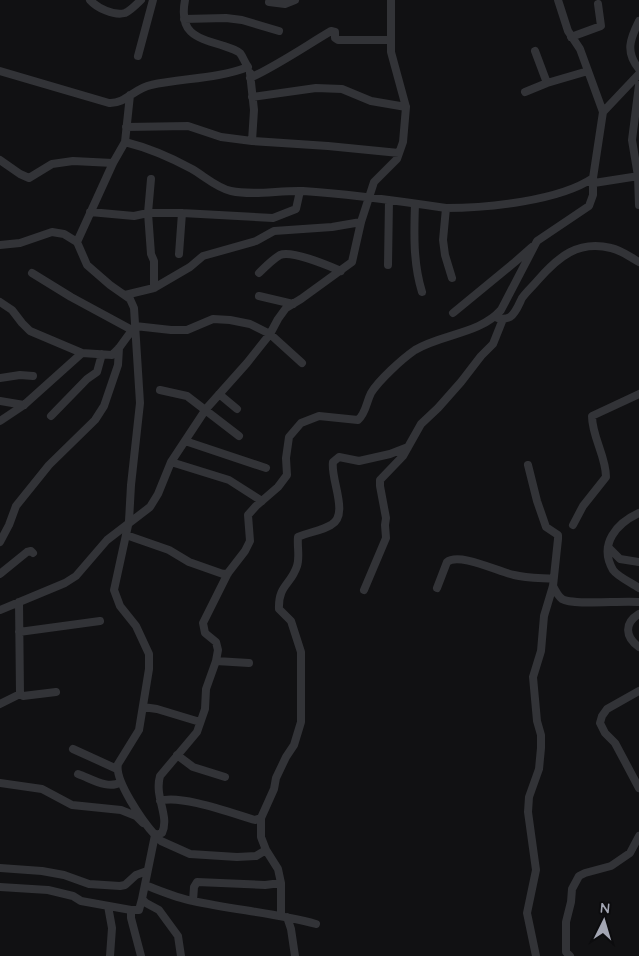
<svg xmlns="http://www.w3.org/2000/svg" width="639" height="956" viewBox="0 0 639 956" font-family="Quicksand,sans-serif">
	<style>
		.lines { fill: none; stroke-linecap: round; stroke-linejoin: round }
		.minor { stroke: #323337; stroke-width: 8 }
	</style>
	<rect width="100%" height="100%" fill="#111113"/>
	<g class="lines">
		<!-- minor -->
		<path class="minor" d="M90 0C97 8 114 16 125 13 130 11 137 4 141 0
			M269 2 285 4 295 0
			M184 19 226 18 242 20 279 31
			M639 21C630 39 625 52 639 69
			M571 37 601 26 598 4
			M535 51 547 83
			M138 56 153 0
			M0 71 109 103C125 104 135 88 151 85 183 78 217 79 248 67 245 63 243 57 240 53 235 49 227 47 221 45 194 37 179 32 185 0
			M250 73 254 110 252 141
			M250 78C278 65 304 47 331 31L335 32V38L338 40H390
			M639 85 632 140 638 176 639 205
			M525 92 547 83 588 71
			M252 97 316 88 342 89 371 101 406 107
			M603 112 639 74
			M126 127 188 126 221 137 252 141 328 146 399 153
			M125 142C149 148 170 157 192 169 204 176 217 188 231 191 254 196 280 190 303 191 351 194 399 201 446 208 487 208 559 201 593 178
			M0 160 20 174 29 178 52 164 73 161 113 163
			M151 179 148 213 151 254 154 261V288
			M594 183 639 176
			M415 204C414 233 413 263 422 292
			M446 208 443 240 445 255 452 278
			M90 212 134 216 148 213H182L273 218 296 209 300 191
			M77 242 113 163 125 142 130 95
			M0 245 20 243 52 232 64 234 77 242 87 265 110 285 130 299 134 308 140 403 131 485 129 521 114 590 120 606 136 626 149 654V669L139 730 118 764C114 780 143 822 155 835L162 833C170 816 154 797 160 776L197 732 205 709 206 689 216 661 218 650 216 642 205 633 203 623 228 573 245 551 250 541 248 515 256 506 278 487 287 475 286 458 289 437 301 423 319 416 358 420C366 413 366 403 371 393 379 380 402 359 415 350 441 334 480 334 501 310L537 241 589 206 593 195V178L603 112 580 49 568 31 558 0
			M179 254 182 213
			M388 265 389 200
			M32 273 71 297 132 330
			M259 273C265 267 273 259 280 255 292 250 329 266 341 271
			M125 295 154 288 190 267 203 256 256 241 274 231 332 227 361 222
			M259 296 293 304
			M0 302 12 310 22 323 30 331 82 353 112 355 119 348 135 326 171 330H187L213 319 230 320 250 324 270 334 302 363
			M453 313 515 262 532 247
			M498 318C502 319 506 319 510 317 516 313 519 304 522 298 527 291 533 286 538 280 558 257 578 240 611 248 621 250 630 257 639 262
			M0 378 20 375 33 376
			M160 390 187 396 239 436
			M219 394 237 409
			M0 401 24 405
			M51 416 87 379 97 372 102 354
			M0 421 24 405 82 353
			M185 441 266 468
			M171 462 229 480 262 501
			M528 465 537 501 546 527 558 535V539L553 586 544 616 541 651 533 677 537 721 541 735V748L539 769 529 797 528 812 536 870 527 913 536 956
			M639 513C617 523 598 544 613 570 618 577 632 583 639 588
			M573 525 583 506 606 477C606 456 592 437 592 416L639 394
			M126 535 169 550 189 562 223 574 228 573
			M0 542 9 525 16 506 49 465 95 420 104 406 118 365 119 348
			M608 547 620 559 639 562
			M0 574 27 552 31 551 33 553
			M553 586C555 590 558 596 562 599 574 606 622 600 639 602
			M437 588 447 562C459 552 499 572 514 575 526 578 540 578 553 579
			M364 590 386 538 385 525 386 518 380 486V480L403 456 421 424 438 408 461 382 481 356 493 344 503 319
			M19 602 20 694 23 696 56 692
			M0 610 65 583 76 576 107 540 150 507 158 494 171 462 206 409 247 363 270 334 278 319 286 308 301 299 352 262 361 222 374 182 397 159 403 142 406 107 391 52V0
			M639 614C624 623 625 637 639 647
			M19 632 100 621
			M216 661 249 663
			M639 691 607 709 602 716 600 723 605 733 615 743 639 788
			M0 704 20 694
			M143 707 157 709 200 722
			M73 749 117 769
			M177 755 193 767 225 777
			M78 774C92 779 108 790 121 782
			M0 783 42 789 72 805 121 810 136 816 143 823
			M160 801C180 794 234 814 255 820L261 818
			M0 868 42 871 64 875 89 884 120 886 125 885 136 875 147 871
			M145 885C161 891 177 898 193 901 234 910 276 913 316 924
			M0 887 48 890 73 896 81 901 131 910H139L142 899
			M193 901 194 887 197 882 265 885 281 883
			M108 906 112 928 110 956
			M131 910V918L141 956
			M281 916V883L278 869 266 850 261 837V818L274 789 276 778 286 757 294 745 301 722V652L291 621 279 609C278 585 291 585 297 566 300 557 297 547 298 537 309 532 321 531 331 525 350 515 330 479 333 462L339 457 359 461 390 454 408 447
			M287 917 291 929 295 956
			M181 956 178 936 159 910 146 903 142 899 155 835 161 841 190 854 237 857 256 856 266 850
			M570 956 566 952V922L571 902 572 889 579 876 585 873 611 866 630 853 639 836"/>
	</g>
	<!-- north arrow -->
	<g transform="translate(604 921) rotate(5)" stroke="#0c0c0e" stroke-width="4" paint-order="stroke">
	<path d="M0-4L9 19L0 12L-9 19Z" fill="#a3a6b3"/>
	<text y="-8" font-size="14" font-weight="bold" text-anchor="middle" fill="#a3a6b3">N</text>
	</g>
</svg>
